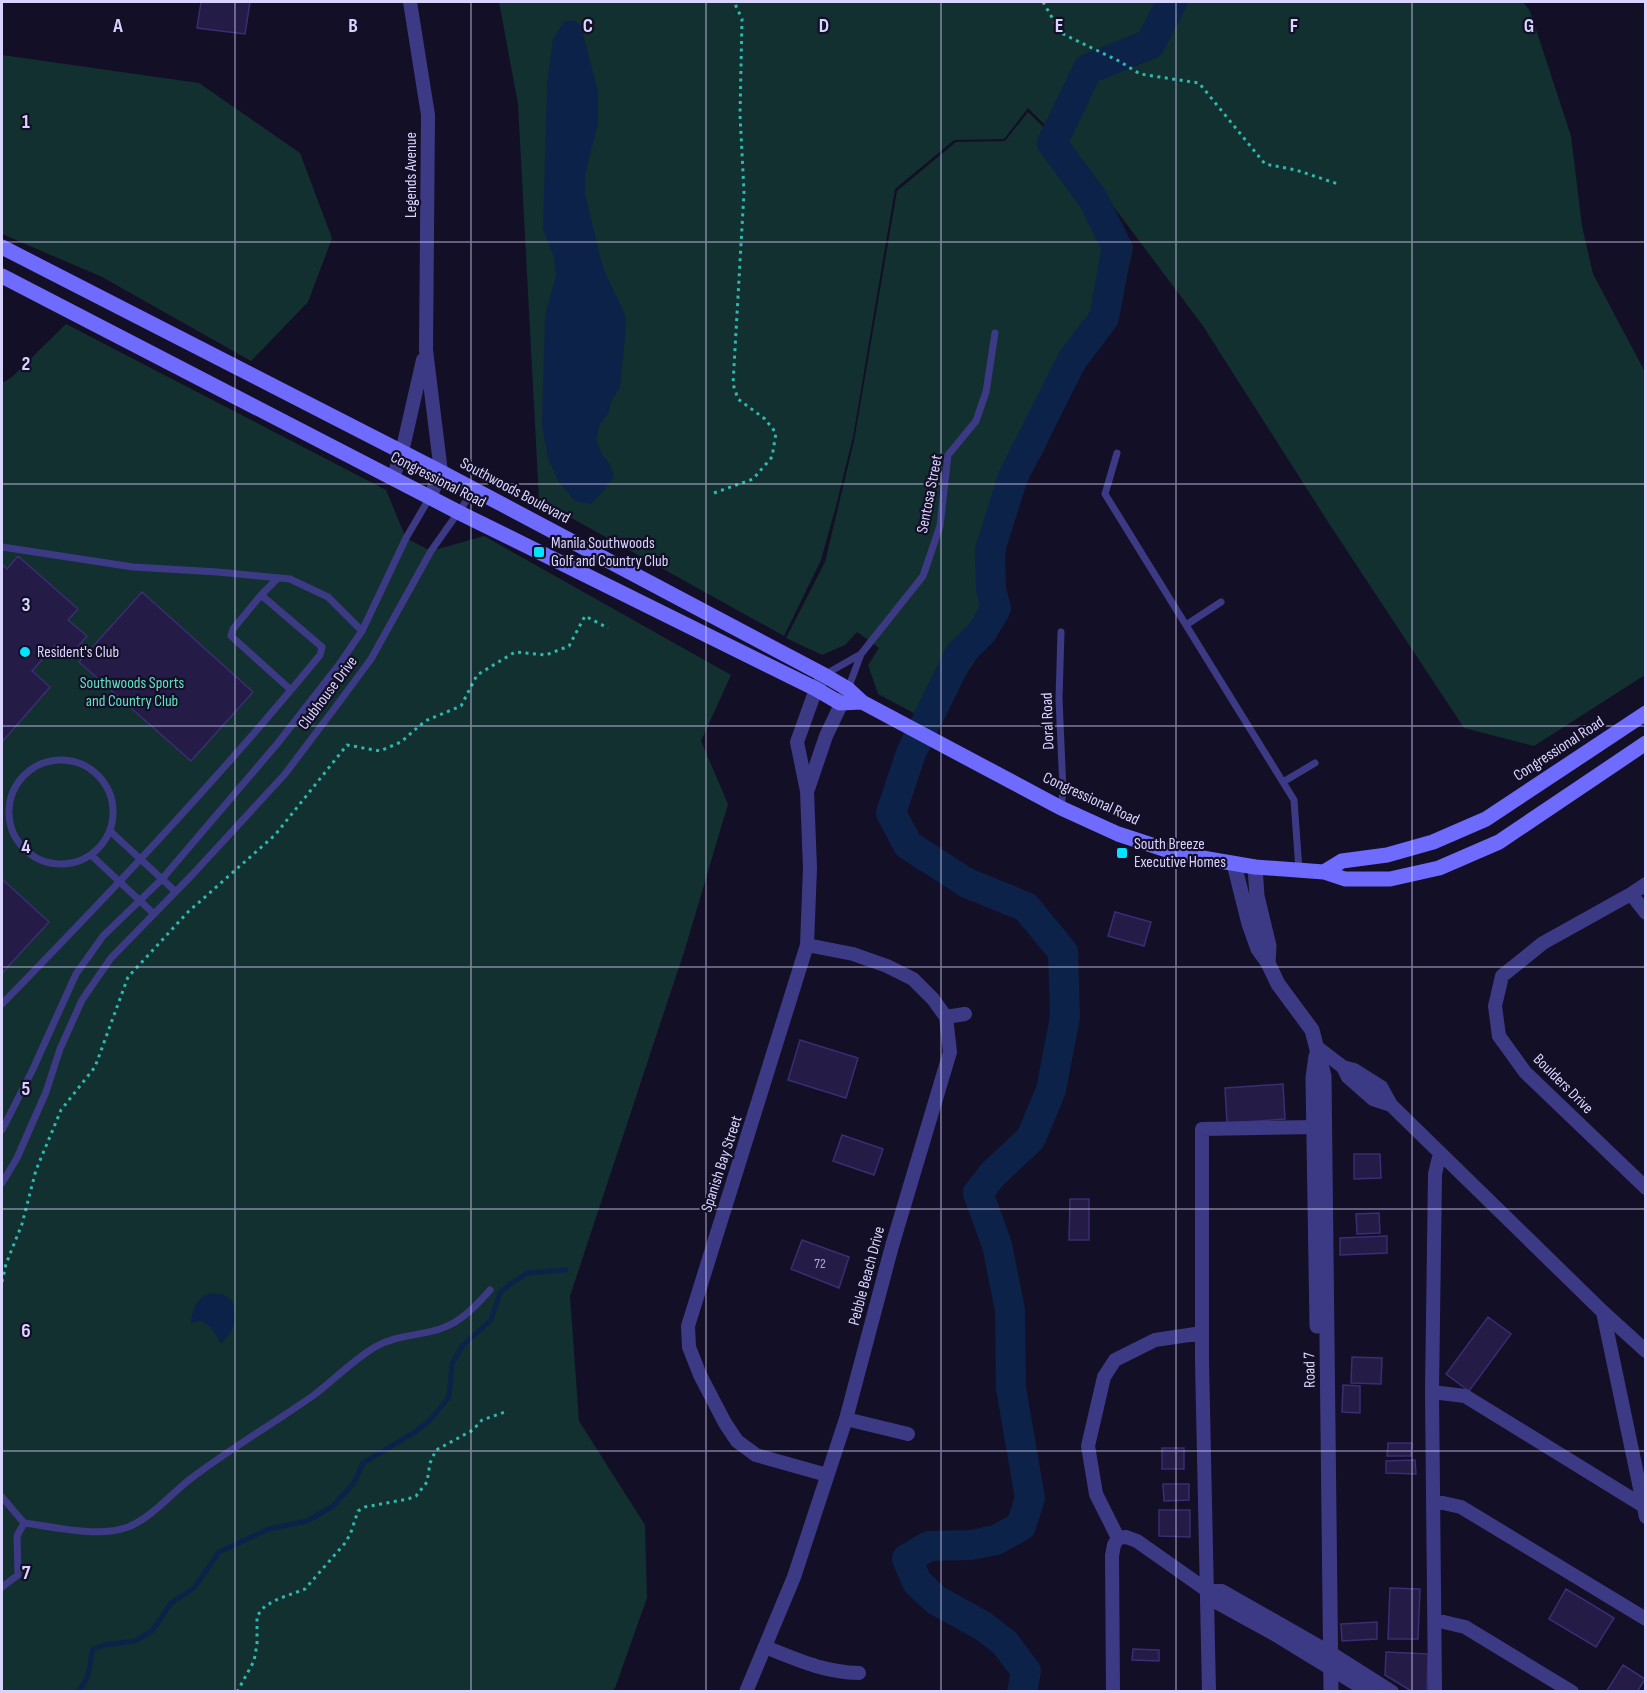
<svg xmlns="http://www.w3.org/2000/svg" width="1647" height="1693" viewBox="0 0 1647 1693" font-family="'Sofia Sans Condensed',sans-serif">
	<style>
		.green { fill: #12302f }
		.water { fill: #0c2248 }
		.lines { fill: none; stroke-linecap: round; stroke-linejoin: round }
		.stream { stroke: #0c2248; stroke-width: 5 }
		.river { stroke: #0c2248; stroke-width: 30 }
		.building { fill: #241b47; stroke: #3b2d73; stroke-width: 1.5 }
		.path { stroke: #2fb8b0; stroke-width: 3; stroke-dasharray: 3 4.5; stroke-linecap: butt }
		.service { stroke: #3d3a85; stroke-width: 7 }
		.minor { stroke: #3d3a85; stroke-width: 14 }
		.tertiary { stroke: #3d3a85; stroke-width: 15 }
		.secondary { stroke: #6f6bff; stroke-width: 15 }
		.grid { fill: none; stroke: #d9d4ff; stroke-width: 1.5; stroke-opacity: 0.55 }
		.poi-dot { fill: #00e5ff; stroke: #130f26; stroke-width: 2 }
		.labels { text-anchor: middle; dominant-baseline: central; stroke-width: 4.5; stroke-linejoin: round; paint-order: stroke }
		.number-label { font-size: 14px; fill: #aca6d1 }
		.street-label { font-size: 16px; fill: #d9d4ff; stroke: #130f26 }
		.poi-label { font-size: 16px; fill: #d9d4ff; stroke: #130f26; text-anchor: start }
		.park-label { font-size: 16px; fill: #5fe0c0; stroke: #130f26 }
		.grid-label { font-size: 20px; text-anchor: middle; font-weight: bold; fill: #d9d4ff; stroke: #130f26; stroke-width: 4.5; stroke-linejoin: round; paint-order: stroke }
	</style>
	<rect width="100%" height="100%" fill="#130f26"/>
	<!-- green -->
	<path class="green" d="M499 2H1523L1530 11 1571 136 1582 226 1593 274 1645 372V675L1534 746 1464 728 1328 522 1203 326 1074 154 1028 108 1004 139 954 140 895 189 853 437 836 506 821 560 784 636 539 500 518 104Z
		M2 55 199 83 300 153 332 238 308 302 251 361 102 277 2 234Z
		M1028 112 1066 149 1088 177 1126 233 1133 247 1119 314 1098 343 1070 393 1043 452 1018 496 1006 544 1003 583 1007 611 934 724 878 694 868 665 879 648 857 632 845 645 822 655 786 638 825 562 854 441 897 191 956 142 1005 141Z
		M66 324 386 490 406 538 431 551 484 536 731 675 701 741 728 804 685 949 570 1296 579 1421 645 1525 647 1598 615 1688 612 1691H2V383L12 377Z"/>
	<!-- water -->
	<path class="water" d="M574 20 581 26 598 92V123L585 175V194L603 268 625 315 626 328 620 387 611 401 609 412 600 424 596 440 603 456 609 463 614 476 605 489 591 504 575 501 558 481 548 458 542 425 545 316 556 275 554 257 543 229 547 83 553 40 563 22Z
		M212 1293 222 1294 232 1300C238 1320 235 1329 221 1344L211 1327 201 1321 191 1323C193 1307 196 1298 212 1293Z"/>
	<g class="lines">
		<!-- stream -->
		<path class="stream" d="M77 1692C92 1677 88 1667 93 1649L104 1645 135 1641 152 1631 171 1603 194 1588 219 1552 269 1529 307 1521 333 1506 354 1483 363 1463 415 1432 430 1420 449 1397 452 1364 462 1346 491 1320 500 1293 509 1285 527 1273 566 1270"/>
		<!-- river -->
		<path class="river" d="M1022 1692 1026 1671 1005 1643 983 1626 936 1600 917 1582 907 1559 929 1546 971 1545 996 1540 1021 1526 1030 1498 1011 1388 1010 1310 997 1245 978 1193 992 1175 1031 1138 1051 1090 1065 1017 1063 952 1026 907 967 883 908 845 891 813 911 753 959 655 982 632 996 608 991 589 990 550 1013 477 1072 360 1104 318 1117 247 1093 199 1052 143 1088 69 1150 44 1172 2"/>
	</g>
	<!-- building -->
	<path class="building" d="M201 2H250L245 34 197 28Z
		M18 556 78 609 68 620 87 636 68 658 55 645 32 671 50 687 2 742V564L7 569Z
		M142 592 253 692 191 761 79 662Z
		M2 879 49 922 2 973Z
		M1115 912 1151 922 1144 946 1108 936Z
		M800 1040 858 1058 846 1098 788 1080Z
		M1283 1084 1285 1119 1227 1123 1225 1088Z
		M842 1135 883 1149 874 1175 833 1161Z
		M1354 1154H1380L1381 1178 1354 1179Z
		M1070 1199H1089V1240H1069Z
		M1379 1213 1380 1233 1357 1234 1356 1214Z
		M1387 1236V1253L1340 1255V1238Z
		M802 1240 849 1257 839 1288 791 1269Z
		M1488 1317 1511 1334 1469 1391 1446 1374Z
		M1352 1357 1382 1358 1381 1384 1351 1383Z
		M1343 1385 1360 1386V1413L1342 1412Z
		M1388 1443H1412L1411 1456H1387Z
		M1162 1448H1184V1469H1162Z
		M1415 1460 1416 1474 1386 1473V1461Z
		M1163 1484H1189V1500L1164 1501Z
		M1159 1510H1190V1537L1159 1536Z
		M1390 1588 1420 1589 1418 1639H1388Z
		M1566 1589 1614 1618 1596 1647 1549 1619Z
		M1377 1622V1639L1342 1641 1341 1624Z
		M1133 1649 1159 1650V1661L1132 1660Z
		M1386 1652 1428 1654 1427 1692H1413L1385 1675Z
		M1623 1665 1645 1679 1637 1692H1606Z"/>
	<g class="lines">
		<!-- path -->
		<path class="path" d="M1043 2 1061 33 1119 61 1140 74 1199 83 1265 164 1296 170 1338 184
			M714 493 753 479 772 457 776 433 765 419 738 399 733 384 744 192 740 115 742 19 734 2
			M2 1282 6 1264 22 1224 36 1170 61 1110 95 1067 128 977 188 912 275 835 347 745 380 751 401 742 425 721 461 706 477 675 515 652 546 655 569 646 585 616 608 628
			M237 1692 254 1661 257 1644V1616L265 1606 278 1599 305 1589 346 1542 351 1532 358 1511 365 1507 408 1499 416 1496 427 1482 430 1463 436 1450 473 1430 482 1420 508 1411"/>
		<!-- service -->
		<path class="service" d="M1117 453 1105 494 1294 800 1299 870
			M2 547 133 567 218 572 290 579 328 597 362 631
			M261 595 233 629 231 636 291 690
			M1186 625 1221 602
			M826 674 861 654 923 576 940 526 948 455 976 421 986 392 995 333
			M848 689 861 654
			M9 812a52 52 0 1 1 104 0a52 52 0 1 1-104 0Z
			M1283 782 1315 763
			M1061 808 1063 790 1059 699 1061 632
			M110 831 175 891
			M91 855 153 913
			M2 1004C112 891 220 777 320 655L322 647 261 595 278 578
			M2 1130 32 1071 76 974 103 936 162 879 277 744 338 666 362 631 406 538 430 497
			M2 1183 17 1158 46 1092 60 1049 82 1000 111 958 192 875 285 774 337 705 371 659 431 551 474 490
			M2 1497 24 1523 17 1536 18 1575 2 1587
			M24 1523C54 1527 100 1538 128 1527 151 1518 170 1495 189 1480 229 1449 273 1424 314 1395 334 1380 353 1360 375 1347 396 1335 418 1336 440 1329 461 1322 476 1306 490 1290"/>
		<!-- minor -->
		<path class="minor" d="M410 2 428 115 426 350 441 472 430 497
			M393 478 402 452 423 360
			M822 679 816 689 797 742 807 791 810 868 807 945 688 1326 689 1347 700 1375 725 1423 737 1441 756 1455 827 1475
			M808 789 826 736 845 696
			M1646 884 1631 894 1543 943 1502 976 1495 1006 1499 1036 1525 1072 1646 1188
			M1631 894 1646 913
			M946 1017 965 1014
			M1318 1048 1343 1067 1354 1070 1381 1087 1391 1105 1603 1312 1646 1351
			M1343 1067 1348 1077 1373 1099 1391 1105
			M1603 1312 1646 1517
			M1432 1392 1465 1396 1642 1505
			M846 1419 908 1434
			M1434 1501 1461 1507 1646 1619
			M1118 1538 1096 1494 1088 1446 1104 1377 1115 1360 1155 1340 1202 1333
			M1208 1591H1222L1329 1652 1392 1692
			M1435 1620 1465 1627 1572 1692
			M765 1647C798 1660 823 1672 859 1673
			M746 1692 794 1577 846 1419 892 1246 950 1052 946 1017 933 999 913 979 887 966 853 954 807 945
			M1113 1692 1112 1556 1114 1545 1118 1538 1126 1537 1137 1541 1208 1591 1218 1603 1276 1635 1369 1692
			M1209 1692 1202 1361V1129L1314 1127
			M1435 1692 1432 1392 1435 1174 1440 1153"/>
		<!-- tertiary -->
		<path class="tertiary" d="M1234 864 1249 924 1258 949 1268 963 1278 984 1312 1030 1324 1076 1331 1692
			M1255 867 1257 896 1269 946 1268 963
			M1316 1056 1313 1078 1317 1326"/>
		<!-- secondary -->
		<path class="secondary" d="M2 247 441 472 824 675 848 689 862 702 1061 808 1118 834 1179 854 1255 867 1324 872 1345 879H1390L1439 868 1499 842 1646 743
			M2 276 460 513 816 689 840 703 862 702
			M1324 872 1342 861 1387 855 1433 842 1486 819 1646 713"/>
	</g>
	<!-- grid -->
	<path class="grid" d="M235 2V1692M471 2V1692M706 2V1692M941 2V1692M1176 2V1692M1412 2V1692M2 242H1646M2 484H1646M2 726H1646M2 967H1646M2 1209H1646M2 1451H1646"/>
	<!-- markers -->
	<g class="poi-dot">
		<rect x="533" y="546" width="12" height="12" rx="3"/>
		<circle cx="25" cy="652" r="6"/>
		<rect x="1116" y="847" width="12" height="12" rx="3"/>
	</g>
	<g class="labels">
		<!-- number labels -->
		<g class="number-label">
			<text x="820" y="1263">72</text>
		</g>
		<!-- street labels -->
		<g class="street-label">
			<text transform="translate(411 175) rotate(-90)">Legends Avenue</text>
			<text transform="translate(438 480) rotate(27)">Congressional Road</text>
			<text transform="translate(515 491) rotate(28)">Southwoods Boulevard</text>
			<text transform="translate(930 494) rotate(-79)">Sentosa Street</text>
			<text transform="translate(328 693) rotate(-53)">Clubhouse Drive</text>
			<text transform="translate(1048 721) rotate(-92)">Doral Road</text>
			<text transform="translate(1559 749) rotate(-33)">Congressional Road</text>
			<text transform="translate(1091 799) rotate(25)">Congressional Road</text>
			<text transform="translate(1563 1084) rotate(45)">Boulders Drive</text>
			<text transform="translate(722 1164) rotate(-72)">Spanish Bay Street</text>
			<text transform="translate(867 1276) rotate(-75)">Pebble Beach Drive</text>
			<text transform="translate(1310 1370) rotate(-91)">Road 7</text>
		</g>
		<!-- poi labels -->
		<g class="poi-label">
			<text x="551" y="543">Manila Southwoods<tspan x="551" dy="18">Golf and Country Club</tspan></text>
			<text x="37" y="652">Resident's Club</text>
			<text x="1134" y="844">South Breeze<tspan x="1134" dy="18">Executive Homes</tspan></text>
		</g>
		<!-- park labels -->
		<g class="park-label">
			<text x="132" y="683">Southwoods Sports<tspan x="132" dy="18">and Country Club</tspan></text>
		</g>
	</g>
	<g class="grid-label">
		<text x="118" y="32">A</text>
		<text x="353" y="32">B</text>
		<text x="588" y="32">C</text>
		<text x="824" y="32">D</text>
		<text x="1059" y="32">E</text>
		<text x="1294" y="32">F</text>
		<text x="1529" y="32">G</text>
		<text x="26" y="128">1</text>
		<text x="26" y="370">2</text>
		<text x="26" y="611">3</text>
		<text x="26" y="853">4</text>
		<text x="26" y="1095">5</text>
		<text x="26" y="1337">6</text>
		<text x="26" y="1579">7</text>
	</g>
	<!-- border -->
	<rect width="1647" height="1693" fill="none" stroke="#d9d4ff" stroke-width="6"/>
</svg>
